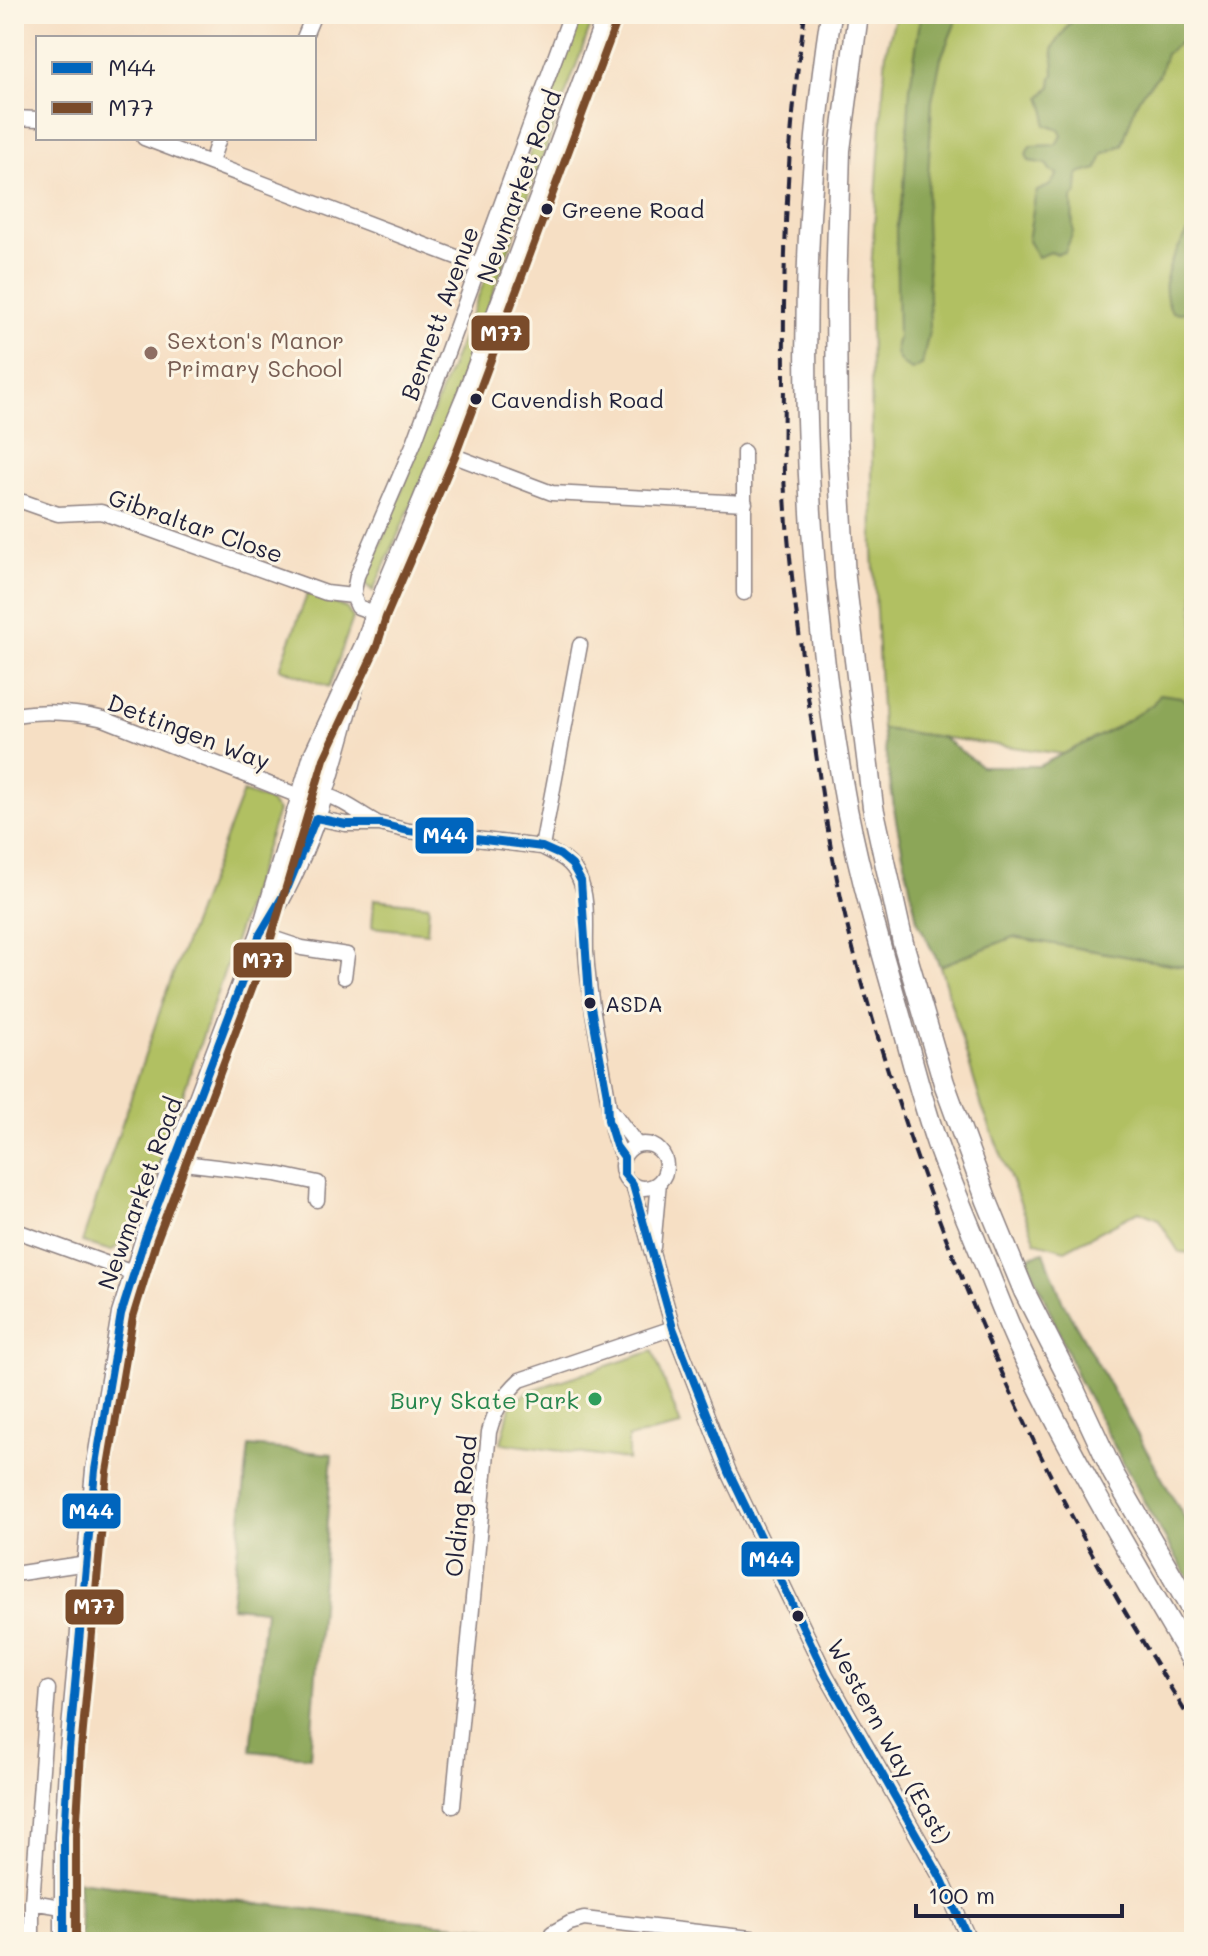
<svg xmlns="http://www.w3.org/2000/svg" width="1208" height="1956" viewBox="0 0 1208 1956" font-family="Mali,sans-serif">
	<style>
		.green { fill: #b1c062; stroke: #6a714e; stroke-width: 2 }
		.forest { fill: #8ca658; stroke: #57644a; stroke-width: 2 }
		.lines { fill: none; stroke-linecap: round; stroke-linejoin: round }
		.minor-casing { stroke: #8c8080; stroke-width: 17 }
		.major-casing { stroke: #8c8080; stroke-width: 21 }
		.highway-casing { stroke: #8c8080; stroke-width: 23 }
		.minor { stroke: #fff; stroke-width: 14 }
		.major { stroke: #fff; stroke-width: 18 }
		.highway { stroke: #fff; stroke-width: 20 }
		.rail { stroke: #22223b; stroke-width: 4; stroke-dasharray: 12 6; stroke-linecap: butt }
		.bus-1-casing { stroke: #fcf5e5; stroke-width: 14 }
		.bus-2-casing { stroke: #fcf5e5; stroke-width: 14 }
		.bus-1 { stroke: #0065bd; stroke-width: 8 }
		.bus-2 { stroke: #7a4b2a; stroke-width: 8 }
		.bus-dot { fill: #22223b; stroke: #fcf5e5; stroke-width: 3 }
		.education-dot { fill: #8d6e63; stroke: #fcf5e5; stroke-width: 3 }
		.leisure-dot { fill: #2e9e5b; stroke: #fcf5e5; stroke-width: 3 }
		.labels { text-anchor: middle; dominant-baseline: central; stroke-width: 6; stroke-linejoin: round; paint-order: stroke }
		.bus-label { font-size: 22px; fill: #22223b; stroke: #fcf5e5; text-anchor: start }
		.street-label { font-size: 24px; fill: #22223b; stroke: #fcf5e5 }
		.education-label { font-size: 24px; fill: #785e54; stroke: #fcf5e5; text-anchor: start }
		.leisure-label { font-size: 24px; fill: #27864d; stroke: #fcf5e5; text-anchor: end }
		.line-badge { stroke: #fcf5e5; stroke-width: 3 }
		.badge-label { font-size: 22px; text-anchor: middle; font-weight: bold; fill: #fff }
	</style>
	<rect width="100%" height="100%" fill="#fcf5e5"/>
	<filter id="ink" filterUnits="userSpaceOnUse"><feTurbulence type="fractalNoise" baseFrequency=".0125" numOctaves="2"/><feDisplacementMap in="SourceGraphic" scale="16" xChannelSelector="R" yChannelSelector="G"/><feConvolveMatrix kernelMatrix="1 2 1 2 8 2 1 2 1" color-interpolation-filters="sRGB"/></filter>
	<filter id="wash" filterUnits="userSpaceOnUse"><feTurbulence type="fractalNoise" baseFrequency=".006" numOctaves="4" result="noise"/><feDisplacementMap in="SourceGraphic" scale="32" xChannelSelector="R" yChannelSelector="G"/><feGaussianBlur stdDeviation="1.8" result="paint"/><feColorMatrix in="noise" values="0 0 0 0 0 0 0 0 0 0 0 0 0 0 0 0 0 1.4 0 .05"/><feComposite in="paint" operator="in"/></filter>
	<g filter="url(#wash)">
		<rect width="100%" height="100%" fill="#f6dfc4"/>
		<!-- green -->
		<path class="green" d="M580 14H595L435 451 373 591 365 584 481 290Z
			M896 14H1194V772L882 729 873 551 870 286 886 51Z
			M308 592 346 608 353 618 329 687 280 668Z
			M243 792 269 801 278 811 137 1232 111 1251 82 1242 167 990Z
			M374 899 429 905 427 933 372 927Z
			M1013 937 1194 968V1237L1192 1253 1179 1252 1158 1219 1139 1211 1065 1250 1036 1242 982 1107 940 966Z
			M653 1351 681 1426 628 1438V1460L501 1443 510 1407 529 1391Z"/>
		<!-- forest -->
		<path class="forest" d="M921 14H959L941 58 932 101 926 217 930 326 922 365 912 370C898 364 892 352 898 338L896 230 904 189 910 87Z
			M1076 14H1194V30L1166 54 1159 75 1142 93 1136 104 1122 145 1103 154 1098 169 1078 174 1077 194 1072 198 1073 232 1065 252 1056 254 1051 252 1038 257 1028 241 1035 197 1037 191 1049 186 1058 174 1051 171 1046 164 1029 161 1026 154 1030 146 1055 145 1062 136 1060 130 1045 125 1046 112 1041 97 1051 86 1052 77 1054 75 1053 48Z
			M1194 224V302L1191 310 1182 313 1172 312C1155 281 1175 250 1194 224Z
			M1160 694 1181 697 1194 707V968L1013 937 940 966 917 920 896 820 882 729 942 737 981 766H1039L1113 729 1152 705Z
			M1044 1252 1063 1302 1194 1535V1587L1149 1511 1079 1380 1027 1257Z
			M249 1446 332 1454 310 1757 251 1751 265 1610 231 1607Z
			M78 1881 355 1915 510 1930 509 1942H81Z"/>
	</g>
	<g filter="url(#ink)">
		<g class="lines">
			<!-- minor casing -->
			<g class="minor-casing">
				<path id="minor" d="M304 38 314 14
					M14 118 38 119
					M144 138 480 266
					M211 162 219 138
					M444 452 552 493 745 503
					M744 452V593
					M24 502 58 514 101 512 326 593 353 596
					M375 613 358 607 353 596 357 576 414 443 571 14
					M14 715C45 710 73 712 104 719L299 796
					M299 796C328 786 351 809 377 823
					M309 813 316 818 346 824H380L409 831 542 847C558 855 572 861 579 878 589 899 585 929 586 952 589 1000 599 1045 607 1093 611 1116 609 1137 624 1157
					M542 847 580 645
					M260 934 302 948 347 955 344 977
					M609 1107 637 1145
					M622 1166a22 22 0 1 1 44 0a22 22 0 1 1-44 0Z
					M175 1162 276 1174 318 1183 317 1200
					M633 1185 673 1328 729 1472 826 1675 942 1880 970 1942
					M14 1230 133 1273
					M653 1247 659 1182
					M14 1574 87 1563
					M453 1806 489 1432C495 1410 503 1396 520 1380L673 1328
					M32 1902 62 1907
					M552 1933 570 1923 584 1919 785 1942
					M32 1942V1902L48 1689"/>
			</g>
			<!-- major casing -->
			<g class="major-casing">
				<path id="major" d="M363 651 375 613 466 395 607 14
					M274 911C314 843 333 764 354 688
					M64 1942V1837L69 1750 95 1470 121 1314 145 1238 260 934 313 755 366 641"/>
			</g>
			<!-- highway casing -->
			<g class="highway-casing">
				<path id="highway" d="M831 14C792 270 800 554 847 809 861 880 881 949 901 1019 913 1063 924 1109 940 1152 953 1187 968 1222 982 1257 995 1289 1007 1322 1022 1353 1073 1460 1134 1562 1194 1664
					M858 14 840 150 836 292 837 436 845 578 873 807 903 943 944 1083 987 1201 1024 1291 1073 1387 1113 1473 1194 1614"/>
			</g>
			<!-- minor -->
			<use href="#minor" class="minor"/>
			<!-- major -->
			<use href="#major" class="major"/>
			<!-- highway -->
			<use href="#highway" class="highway"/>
			<!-- rail -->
			<path class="rail" d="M805 14C787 133 783 253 784 373 784 406 783 440 784 473 787 559 801 647 813 732 824 812 837 893 859 971 904 1136 964 1298 1039 1452 1085 1546 1139 1637 1194 1726"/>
			<!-- bus-1 casing -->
			<g class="bus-1-casing">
				<path id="bus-1" d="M64 1942V1837L69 1750 95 1470 121 1314 145 1238 260 934 288 887 316 818 346 824H380L409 831 542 847 560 855 572 865 581 881 589 996 607 1095 608 1120 616 1146 624 1157V1174L633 1185 673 1328 729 1472 826 1675 942 1880 970 1942"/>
			</g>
			<!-- bus-2 casing -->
			<g class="bus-2-casing">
				<path id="bus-2" d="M76 1942V1837L81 1751 107 1472 133 1317 156 1242 271 938 324 759 377 646 386 617 455 456 618 18"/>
			</g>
			<!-- bus-1 -->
			<use href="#bus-1" class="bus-1"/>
			<!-- bus-2 -->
			<use href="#bus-2" class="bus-2"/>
		</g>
	</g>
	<!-- markers -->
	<g class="bus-dot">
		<circle cx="547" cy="209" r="7"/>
		<circle cx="476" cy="399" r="7"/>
		<circle cx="590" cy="1003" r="7"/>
		<circle cx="798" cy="1616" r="7"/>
	</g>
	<circle class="education-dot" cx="151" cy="353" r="8"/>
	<circle class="leisure-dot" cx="595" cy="1399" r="8"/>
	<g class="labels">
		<!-- bus labels -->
		<g class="bus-label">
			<text x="562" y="209">Greene Road</text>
			<text x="491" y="399">Cavendish Road</text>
			<text x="605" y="1003">ASDA</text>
		</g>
		<!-- street labels -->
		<g class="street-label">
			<text transform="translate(518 186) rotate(-70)">Newmarket Road</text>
			<text transform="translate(439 313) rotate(-70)">Bennett Avenue</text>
			<text transform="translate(196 525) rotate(19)">Gibraltar Close</text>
			<text transform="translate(189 731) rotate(21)">Dettingen Way</text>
			<text transform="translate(139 1193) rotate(-70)">Newmarket Road</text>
			<text transform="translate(460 1506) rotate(-84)">Olding Road</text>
			<text transform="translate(890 1741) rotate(61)">Western Way (East)</text>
		</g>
		<!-- education labels -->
		<g class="education-label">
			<text x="167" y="339">Sexton's Manor<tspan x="167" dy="28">Primary School</tspan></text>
		</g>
		<!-- leisure labels -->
		<g class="leisure-label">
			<text x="579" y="1399">Bury Skate Park</text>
		</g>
	</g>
	<g class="line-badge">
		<rect x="470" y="314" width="61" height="38" rx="8" fill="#7a4b2a"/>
		<rect x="414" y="816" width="61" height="39" rx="8" fill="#0065bd"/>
		<rect x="232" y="941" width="61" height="38" rx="8" fill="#7a4b2a"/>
		<rect x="61" y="1492" width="61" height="38" rx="8" fill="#0065bd"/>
		<rect x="740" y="1540" width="61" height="38" rx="8" fill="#0065bd"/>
		<rect x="64" y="1588" width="61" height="38" rx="8" fill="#7a4b2a"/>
	</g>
	<g class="badge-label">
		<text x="501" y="341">M77</text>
		<text x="445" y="843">M44</text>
		<text x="263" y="968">M77</text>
		<text x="91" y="1519">M44</text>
		<text x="771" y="1567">M44</text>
		<text x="94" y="1614">M77</text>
	</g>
	<!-- margin -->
	<rect width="1208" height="1956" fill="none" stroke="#fcf5e5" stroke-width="48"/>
	<!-- legend -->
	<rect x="36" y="36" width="280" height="104" fill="#fcf5e5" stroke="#a5a1a1" stroke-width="2"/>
	<rect x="52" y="62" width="40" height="12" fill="#0065bd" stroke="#a5a1a1" stroke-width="2"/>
	<text x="108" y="76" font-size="24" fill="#22223b">M44</text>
	<rect x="52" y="102" width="40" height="12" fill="#7a4b2a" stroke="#a5a1a1" stroke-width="2"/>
	<text x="108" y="116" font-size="24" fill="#22223b">M77</text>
	<!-- scale -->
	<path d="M916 1904v12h206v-12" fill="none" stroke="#22223b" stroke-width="4"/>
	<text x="928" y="1904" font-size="24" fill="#22223b" stroke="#fcf5e5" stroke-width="6" paint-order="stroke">100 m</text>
</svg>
